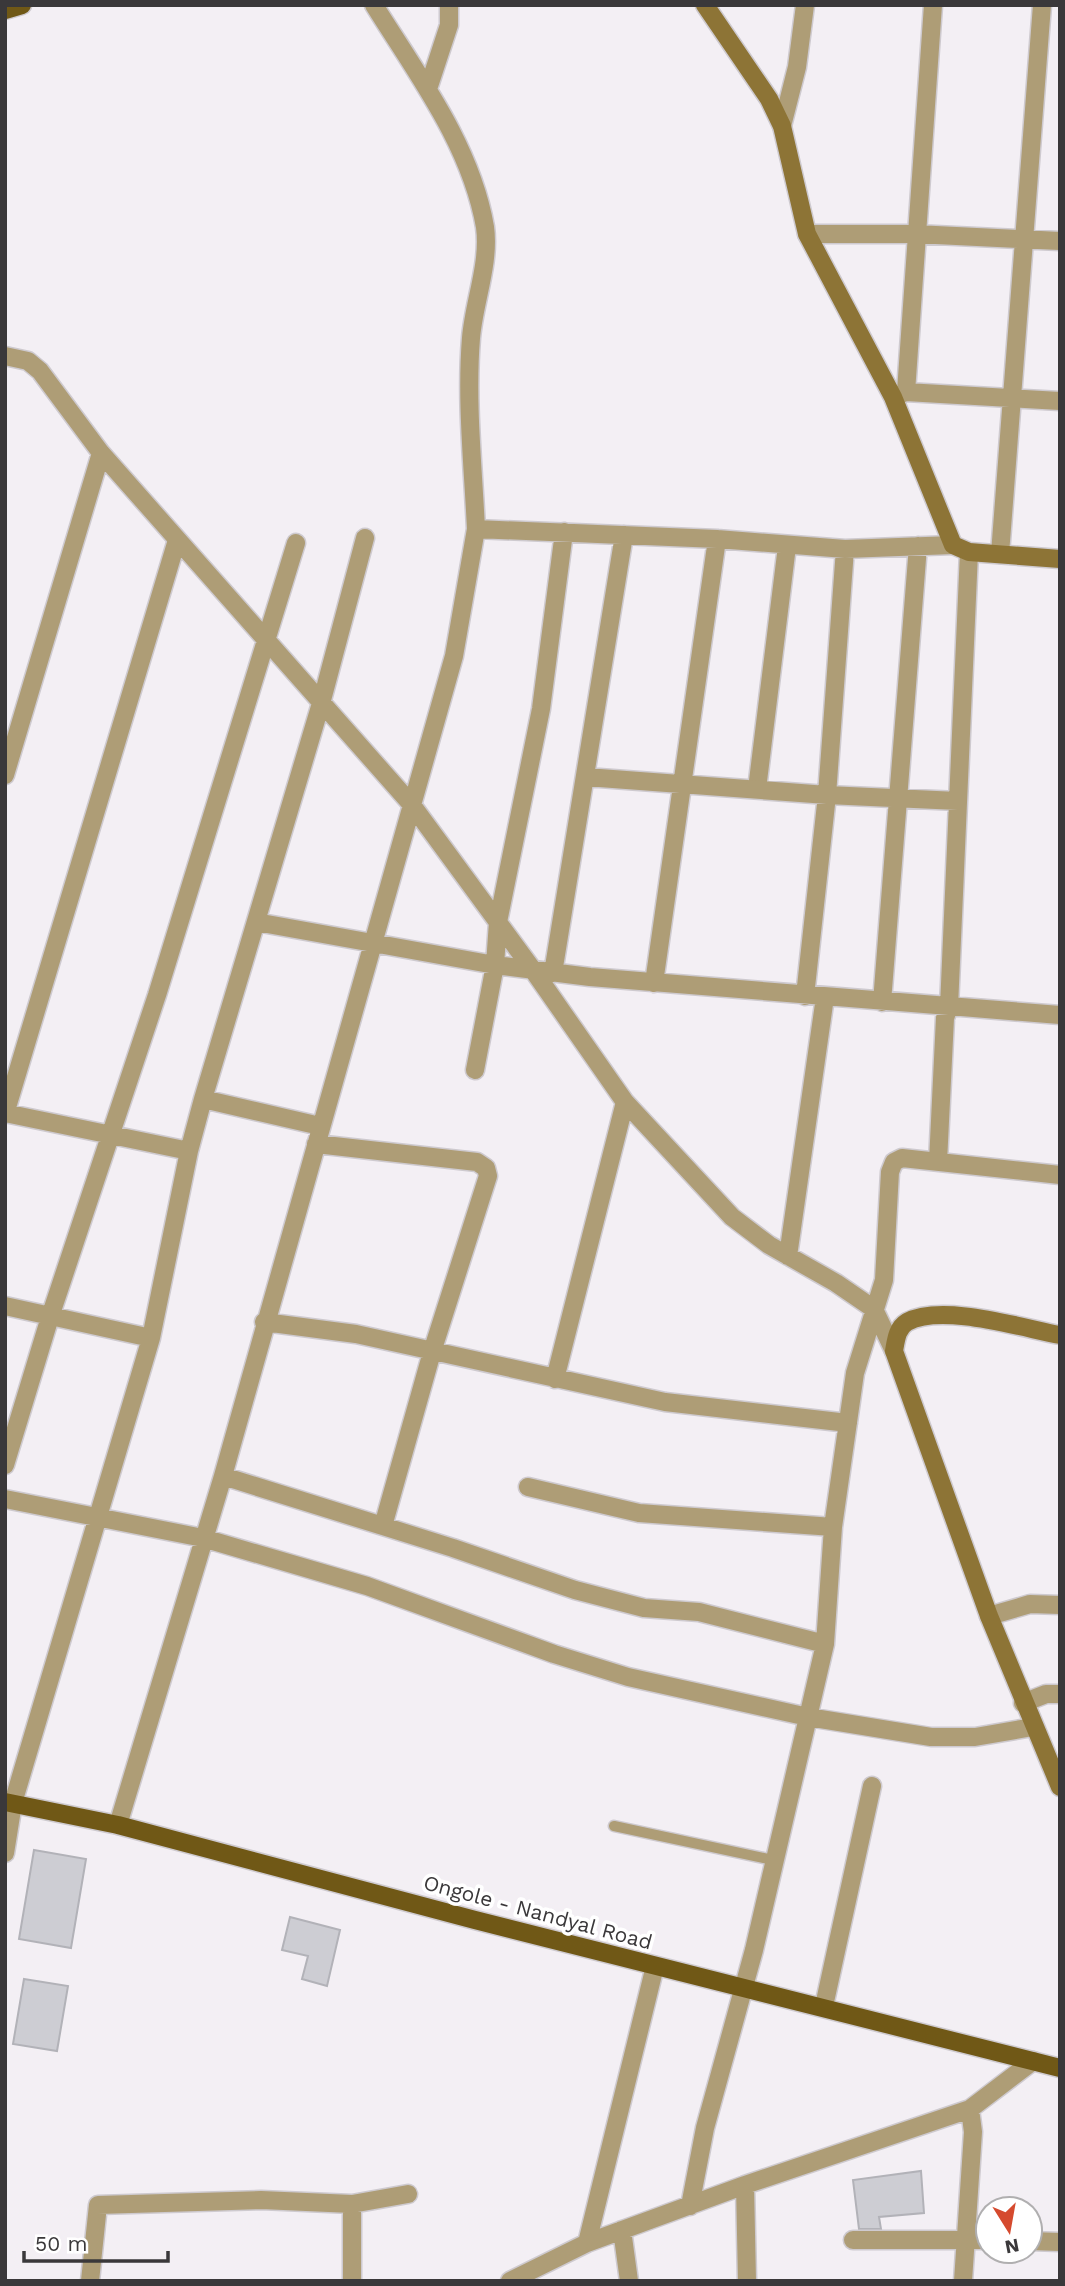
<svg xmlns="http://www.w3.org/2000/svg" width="1065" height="2286" viewBox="0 0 1065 2286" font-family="'Work Sans',sans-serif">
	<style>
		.building { fill: #cdcdd3; stroke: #b2b2b8; stroke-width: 2 }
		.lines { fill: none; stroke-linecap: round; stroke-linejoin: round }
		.lane-casing { stroke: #cecacf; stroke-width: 13 }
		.street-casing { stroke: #cecacf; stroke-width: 21 }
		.secondary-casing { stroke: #cecacf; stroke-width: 21 }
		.primary-casing { stroke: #cecacf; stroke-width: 21 }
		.lane { stroke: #ae9d76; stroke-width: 10 }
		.street { stroke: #ae9d76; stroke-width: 18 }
		.secondary { stroke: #8d7436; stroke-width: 18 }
		.primary { stroke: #705816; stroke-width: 18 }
		.labels { text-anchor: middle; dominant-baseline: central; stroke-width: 7; stroke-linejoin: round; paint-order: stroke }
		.street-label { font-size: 21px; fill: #3a383a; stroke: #fff }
	</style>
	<rect width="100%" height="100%" fill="#f3eff4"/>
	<!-- building -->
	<path class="building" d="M34 1850 86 1859 71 1948 19 1939Z
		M290 1917 340 1930 327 1986 302 1979 308 1956 282 1950Z
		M24 1979 68 1986 57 2051 13 2044Z
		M921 2171 924 2213 879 2217 881 2229H859L853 2180Z"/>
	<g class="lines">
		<!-- lane casing -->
		<g class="lane-casing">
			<path id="lane" d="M614 1826 773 1860"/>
		</g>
		<!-- street casing -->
		<g class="street-casing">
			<path id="street" d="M374 5C417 74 471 145 485 227 490 263 474 302 471 338 466 401 473 466 476 529
				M428 89 449 25V5
				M782 126 797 67 805 5
				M807 234H915L1060 241
				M5 356 28 361 40 371 101 453 412 805 533 970 625 1102 732 1217 769 1245 836 1283 874 1309 894 1351
				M906 392 933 5
				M896 396 906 392 1060 401
				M1000 554 1042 5
				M5 775 101 453
				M586 777 827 795 958 801
				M757 789 787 546
				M256 922 495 965 590 977 1060 1015
				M553 973 624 535
				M654 983 717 539
				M805 996 827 795 845 549
				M882 1002 918 546
				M475 1070 495 965 498 922 541 709 564 532
				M203 1099 320 1126
				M5 1113 189 1151
				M5 1114 177 540
				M316 1144 477 1162 486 1168 488 1176 432 1352 383 1526
				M938 1162 945 1018 949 1007 969 552
				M788 1256 825 997
				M5 1306 151 1338
				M264 1322 356 1334 665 1402 848 1423
				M555 1379 625 1102
				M5 1465 50 1317 157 995 296 543
				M223 1476 453 1548 575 1590 644 1608 699 1612 825 1644
				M528 1487 639 1513 833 1527
				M5 1499 203 1538 367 1586 554 1654 628 1677 808 1717 931 1737H975L1033 1727
				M989 1616 1030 1604 1060 1605
				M1023 1703 1046 1694H1060
				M118 1825 223 1476 454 656 476 529 717 539 845 549 953 545
				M5 1853 13 1803 151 1338 189 1151 203 1099 322 700 365 538
				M824 2006 872 1786
				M745 2185 747 2281
				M352 2204V2281
				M690 2206 705 2128 754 1950 825 1644 833 1527 855 1373 884 1280 890 1172 894 1162 902 1158 1060 1175
				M622 2230 629 2281
				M853 2240H988
				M1030 2241 1060 2242
				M587 2243 655 1966
				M90 2281 98 2205 261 2200 352 2204 408 2194
				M510 2281 587 2243 745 2185 970 2109 1033 2061
				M963 2281 973 2132 970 2109"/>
		</g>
		<!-- secondary casing -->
		<g class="secondary-casing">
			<path id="secondary" d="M705 5 769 99 782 126 807 234 893 397 953 545 969 552 1060 559
				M1060 1335C1022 1328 942 1303 907 1322 897 1328 896 1340 894 1351L989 1616 1060 1787"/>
		</g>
		<!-- primary casing -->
		<g class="primary-casing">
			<path id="primary" d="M5 10 22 5
				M5 1802 118 1825 475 1920 1060 2068"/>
		</g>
		<!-- lane -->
		<use href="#lane" class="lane"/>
		<!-- street -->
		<use href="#street" class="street"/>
		<!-- secondary -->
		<use href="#secondary" class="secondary"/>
		<!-- primary -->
		<use href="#primary" class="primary"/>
	</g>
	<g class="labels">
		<!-- street labels -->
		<g class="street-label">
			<text transform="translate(538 1912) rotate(15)">Ongole - Nandyal Road</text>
		</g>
	</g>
	<!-- border -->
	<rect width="1065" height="2286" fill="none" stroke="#3a383a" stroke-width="14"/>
	<!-- north arrow -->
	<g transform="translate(1009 2230) rotate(169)"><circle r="33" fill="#ffffff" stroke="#b0afb0" stroke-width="2"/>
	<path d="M0-5L12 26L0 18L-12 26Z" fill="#d54a2e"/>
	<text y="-10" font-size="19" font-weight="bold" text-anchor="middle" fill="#3a383a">N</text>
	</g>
	<!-- scale -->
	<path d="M24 2251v10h144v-10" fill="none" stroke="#3a383a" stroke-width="3.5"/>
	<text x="35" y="2251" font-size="21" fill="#3a383a" stroke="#ffffff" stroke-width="5" paint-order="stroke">50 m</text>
</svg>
